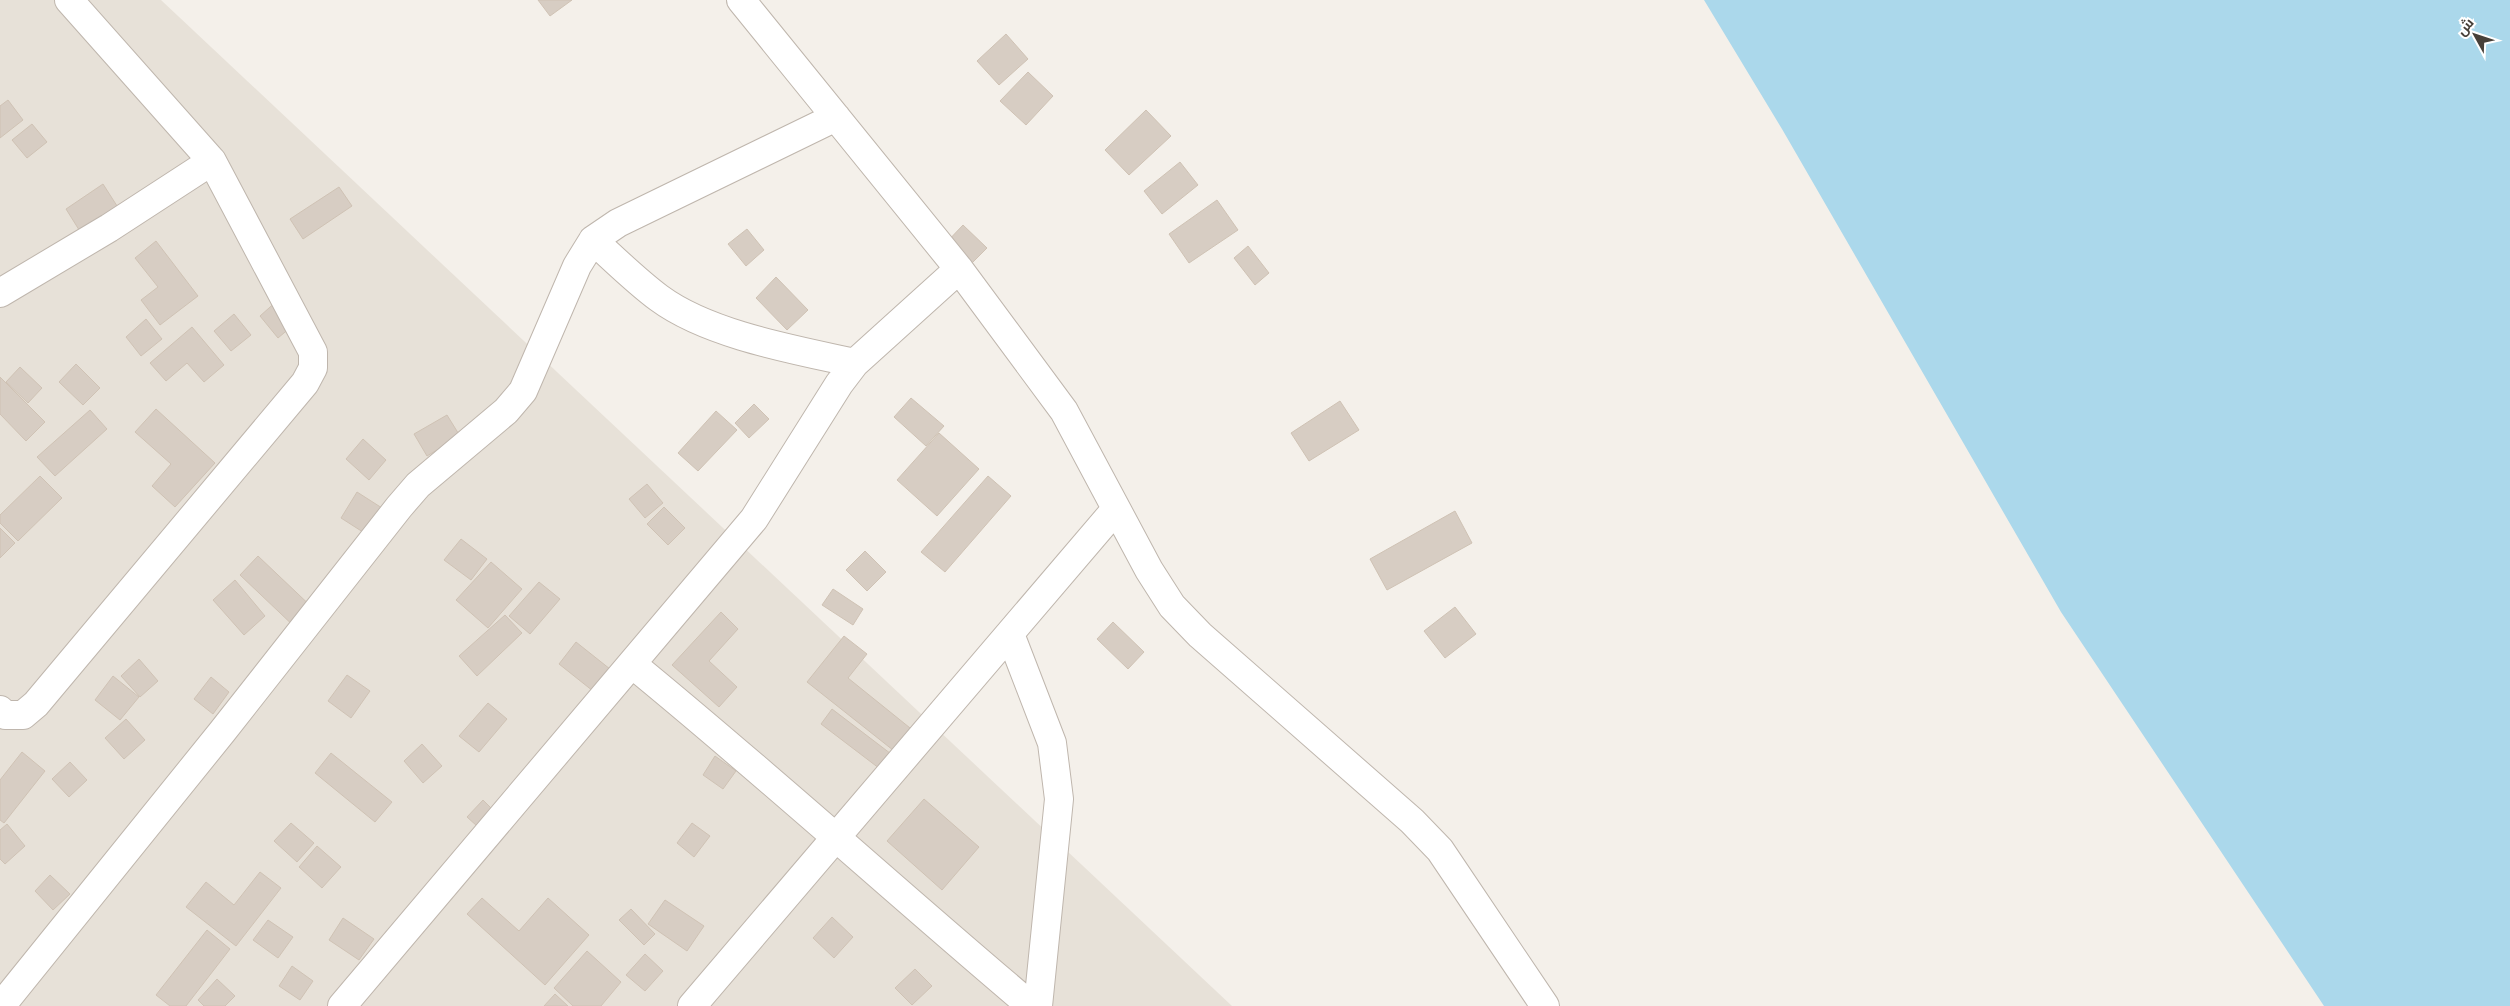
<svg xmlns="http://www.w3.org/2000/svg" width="2510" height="1006" viewBox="0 0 2510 1006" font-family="Lato,Cairo,sans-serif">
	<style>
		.residential { fill: #e7e1d8 }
		.water { fill: #abd8eb }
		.building { fill: #d7cdc3; stroke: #cfc2b4 }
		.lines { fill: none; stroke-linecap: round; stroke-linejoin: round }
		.minor-casing { stroke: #bfb6ad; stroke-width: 30 }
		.minor { stroke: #fff; stroke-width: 28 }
	</style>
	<rect width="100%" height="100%" fill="#f4f0ea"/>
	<!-- residential -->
	<path class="residential" d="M0 0H161L1232 1006H0Z"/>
	<!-- water -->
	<path class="water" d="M1704 0H2510V1006H2324L2061 612 1782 129Z"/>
	<!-- building -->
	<path class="building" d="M538 0H572L550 16Z
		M1006 34 1028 59 999 85 977 61Z
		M1028 72 1053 96 1026 125 1000 101Z
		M8 100 23 120 0 138V106Z
		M1146 110 1171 136 1129 175 1105 150Z
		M32 124 47 142 27 158 12 140Z
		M1180 162 1198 185 1162 214 1144 191Z
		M103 184 119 209 81 233 66 209Z
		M339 187 352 206 303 239 290 219Z
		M1217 200 1238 230 1189 263 1169 234Z
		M963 225 987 248 968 267 944 245Z
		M747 229 764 250 746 266 728 244Z
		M156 241 198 296 160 325 141 300 158 287 135 258Z
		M1248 246 1269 273 1255 285 1234 258Z
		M776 277 808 310 787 330 756 298Z
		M278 300 297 322 278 338 260 316Z
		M234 314 251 335 231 351 214 331Z
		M146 319 162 339 141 356 126 337Z
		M192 327 224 365 204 382 187 363 166 381 150 363Z
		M76 364 100 388 83 405 59 382Z
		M20 367 42 388 28 403 6 382Z
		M0 377 45 422 26 441 0 414Z
		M911 398 944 426 926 446 894 417Z
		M1340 401 1359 430 1309 461 1291 433Z
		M754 404 769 419 749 438 735 423Z
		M156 409 215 463 175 507 152 486 171 464 135 432Z
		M90 410 107 429 55 476 37 457Z
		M716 411 737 430 698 471 678 453Z
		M447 415 460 436 427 456 414 434Z
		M939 433 979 469 937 516 897 480Z
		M363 439 386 460 369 480 346 459Z
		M40 476 62 498 18 541 0 523V515Z
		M988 476 1011 496 945 572 921 552Z
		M647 484 663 503 645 518 629 499Z
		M357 492 393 515 377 541 341 518Z
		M664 507 685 528 668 545 647 524Z
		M1455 511 1472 543 1387 590 1370 559Z
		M0 528 15 543 0 558Z
		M461 539 487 559 471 580 444 560Z
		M865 551 886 572 867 591 846 570Z
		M258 556 317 612 299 631 240 575Z
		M491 562 522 589 488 628 456 600Z
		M235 580 265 616 244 635 213 600Z
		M539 582 560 599 530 634 509 616Z
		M833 589 863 609 853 625 822 605Z
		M1455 607 1476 634 1445 658 1424 631Z
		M721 612 738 629 709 661 737 687 719 707 672 665Z
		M505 615 522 633 477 676 459 656Z
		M1113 622 1144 652 1128 669 1097 639Z
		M844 636 867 654 848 678 920 736 903 758 807 682Z
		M576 642 615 673 598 695 559 664Z
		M139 659 158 681 140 697 121 676Z
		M347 675 370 691 351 718 328 701Z
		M113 676 139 697 120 720 95 700Z
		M211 677 229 692 213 714 194 699Z
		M488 703 507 719 479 752 459 736Z
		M832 709 899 760 888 775 821 724Z
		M126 719 145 740 124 759 105 738Z
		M422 744 442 766 423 783 404 761Z
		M22 752 45 771 4 823 0 820V780Z
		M331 753 392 802 375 822 315 773Z
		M715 756 736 771 723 789 703 775Z
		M70 762 87 780 69 797 52 779Z
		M924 799 979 847 942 890 887 841Z
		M483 800 502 819 487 835 467 817Z
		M291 823 314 843 297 862 274 841Z
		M692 823 710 836 694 857 677 843Z
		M7 824 25 846 5 864 0 859V830Z
		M317 846 341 867 322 888 299 867Z
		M260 872 281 888 236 946 186 907 206 882 234 905Z
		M50 875 70 894 53 910 35 891Z
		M482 898 519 931 548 898 589 935 545 985 467 914Z
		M665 900 704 926 687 951 648 924Z
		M631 909 655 934 644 945 619 920Z
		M832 917 853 937 834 958 813 938Z
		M343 918 374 939 359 960 329 940Z
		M268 920 293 937 278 958 253 940Z
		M207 930 230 949 186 1006H170L156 995Z
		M587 951 621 982 601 1006H573L554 988Z
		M645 954 663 971 645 991 626 975Z
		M292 966 313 981 300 1000 279 986Z
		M915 969 932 986 912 1005 895 988Z
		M217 979 235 996 225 1006H204L198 1000Z
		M555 994 568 1006H544Z"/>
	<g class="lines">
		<!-- minor casing -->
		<g class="minor-casing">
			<path id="minor" d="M741 0 959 269 1064 411 1149 570 1172 606 1200 635 1412 821 1440 850 1545 1006
				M593 240C615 260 636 281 659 298 709 335 796 350 855 363
				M0 293 109 228 212 161
				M1010 634 1052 743 1059 799 1038 1006
				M632 664C768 775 897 893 1031 1006
				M0 710 5 715H23L36 704 305 383 313 368V352L212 161 69 0
				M1 1006 222 732 399 507 418 485 506 411 523 391 577 266 593 240 618 223 836 117
				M342 1006 754 519 839 384 855 363 959 269
				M692 1006 1116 509"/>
		</g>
		<!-- minor -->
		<use href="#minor" class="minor"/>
	</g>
	<!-- north arrow -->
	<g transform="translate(2475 35) rotate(310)" stroke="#ffffff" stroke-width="4" paint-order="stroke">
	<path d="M0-4L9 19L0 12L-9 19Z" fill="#474039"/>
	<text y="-8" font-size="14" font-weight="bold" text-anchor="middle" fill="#474039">ش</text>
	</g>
</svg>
